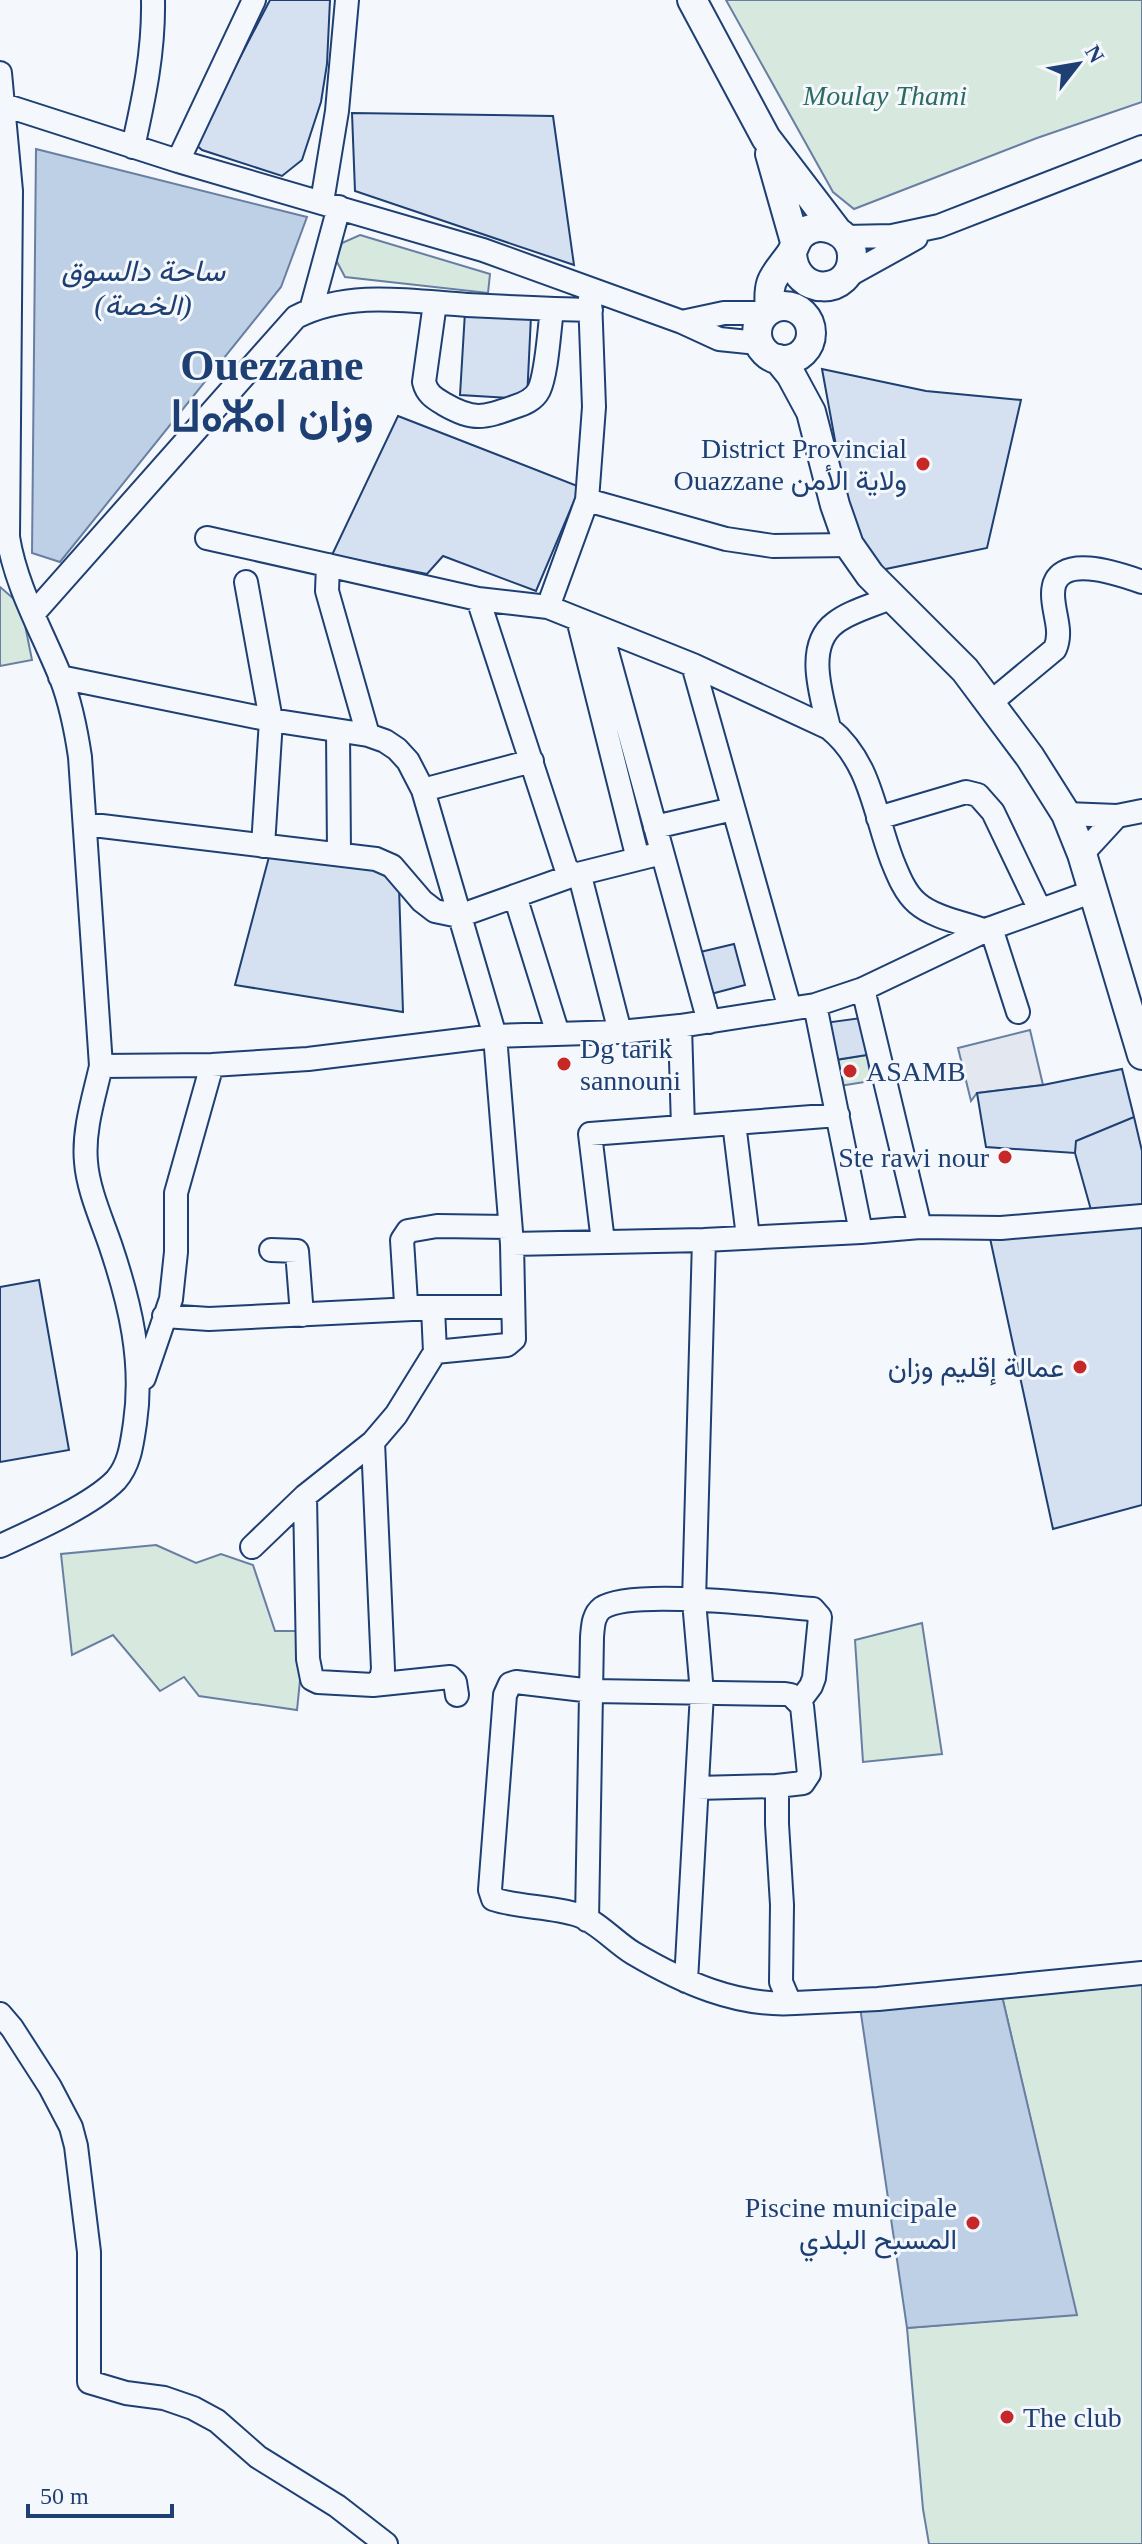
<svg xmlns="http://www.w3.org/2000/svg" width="1142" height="2544" viewBox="0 0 1142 2544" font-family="'Times New Roman',Vazirmatn,'Noto Sans Tifinagh',serif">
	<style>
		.green { fill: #d7e8df; stroke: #687fa3; stroke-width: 2 }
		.parking { fill: #e3e8f0; stroke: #687fa3; stroke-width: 2 }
		.water { fill: #bed0e5; stroke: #687fa3; stroke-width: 2 }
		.building { fill: #d5e0f0; stroke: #1d3f73; stroke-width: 2 }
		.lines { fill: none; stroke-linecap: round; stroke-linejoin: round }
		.minor-casing { stroke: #1d3f73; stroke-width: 26 }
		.major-casing { stroke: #1d3f73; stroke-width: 32 }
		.minor { stroke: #f4f7fb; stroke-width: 22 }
		.major { stroke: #f4f7fb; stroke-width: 28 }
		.poi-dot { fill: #c62828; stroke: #f4f7fb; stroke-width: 3 }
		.labels { text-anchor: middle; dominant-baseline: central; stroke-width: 6; stroke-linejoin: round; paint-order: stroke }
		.park-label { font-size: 28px; font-style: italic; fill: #2c6c60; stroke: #f4f7fb }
		.poi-label { font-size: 28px; fill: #1d3f73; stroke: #f4f7fb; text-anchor: end }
		.water-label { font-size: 30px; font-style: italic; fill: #1d3f73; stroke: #f4f7fb }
		.town-label { font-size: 44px; font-weight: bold; fill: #1d3f73; stroke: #f4f7fb }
	</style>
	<rect width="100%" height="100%" fill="#f4f7fb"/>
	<!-- green -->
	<path class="green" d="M726 0H1142V102L1037 138 854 209 833 192Z
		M360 235 490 274 488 293 345 277 336 260 342 243Z
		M0 587 21 605 32 660 0 666Z
		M867 1055 871 1081 833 1087 829 1061Z
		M156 1545 196 1563 221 1554 253 1565 275 1631H305L297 1710 199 1696 184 1677 160 1691 113 1635 72 1655 61 1554Z
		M922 1623 942 1754 863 1762 855 1640Z
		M1142 1965V2544H929L923 2509 907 2328 1076 2314 998 1979Z"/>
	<!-- parking -->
	<path class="parking" d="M1030 1030 1043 1085 977 1093 971 1101 958 1048Z"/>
	<!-- water -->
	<path class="water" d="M36 149 307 217 281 287 60 562 32 553Z
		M998 1979 1077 2315 907 2328 860 2007Z"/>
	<!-- building -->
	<path class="building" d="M270 0H330L327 64 321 102 302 160 282 176 202 150 195 144Z
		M352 113 553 116 574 265 355 191Z
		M465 312 531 316 527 399 460 395Z
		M822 369 926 391 1021 400 987 548 876 571 851 528Z
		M398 416 580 487 536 591 443 556 427 574 332 555Z
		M270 853 371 865 399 887 403 1012 235 985Z
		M734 944 745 985 707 995 696 953Z
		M861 1018 867 1055 829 1061 824 1023Z
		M1122 1069 1134 1117 1076 1141 1075 1153 986 1147 977 1093 1043 1085Z
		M1134 1117 1142 1151V1205L1091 1210 1075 1153 1076 1141Z
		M1142 1224V1505L1053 1529 988 1229Z
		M39 1280 69 1450 0 1462V1287Z"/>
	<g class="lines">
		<!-- minor casing -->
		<g class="minor-casing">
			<path id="minor" d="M0 73 11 191 8 537C16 587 42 631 61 678 71 704 76 730 80 757L101 1066
				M4 105 178 161 483 250 682 322 719 339 758 343
				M133 147C144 98 154 51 153 0
				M178 161 254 0
				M322 202 337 111 347 0
				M845 237 892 236 939 226 1142 147
				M844 278 916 238
				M435 303 424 382C427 394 434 398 444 404 473 421 484 418 514 407 524 404 534 400 539 390 547 373 549 330 552 310
				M311 310 339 207
				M682 322 724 313H766
				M587 500 594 407 590 298
				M207 538 478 599 548 607
				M849 545 773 546 726 539 587 500 548 607 693 665 829 728C871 762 874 813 892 860 898 875 905 893 917 903 934 918 965 923 986 931
				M328 565 327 591 368 735
				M246 582 271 720 263 846
				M478 599 566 868 581 880 620 1032
				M33 614 296 317C349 290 409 301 467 305 508 307 549 309 591 310
				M578 619 638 859
				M601 630 709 1022
				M693 665 790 1009
				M60 677 271 720 368 735 385 741 397 749 408 761 423 790 495 1036 512 1244 514 1339 507 1345 435 1352 396 1415 373 1442 305 1496 252 1547
				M990 703 1055 649C1063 630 1053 614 1053 594 1053 550 1120 574 1142 582
				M829 728C822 697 804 646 835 623 850 611 875 605 892 597
				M338 731 339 853
				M423 790 532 761
				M1066 814 1117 816 1142 811
				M878 818 966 792 978 795 993 812 1040 910
				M85 824 376 859 392 866 422 901 435 911 459 916 574 875 662 853
				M655 827 733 809
				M1082 854 1117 816
				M515 896 558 1034
				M991 928 1018 1012
				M863 989 920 1227
				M815 1005 861 1232
				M680 1026 683 1127
				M509 1227 437 1226 408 1231 402 1240 406 1303 414 1307H513
				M748 1237 734 1123 838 1115
				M603 1242 590 1134 734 1123
				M512 1244 704 1240 861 1232 920 1227 1001 1228 1142 1216
				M271 1250 297 1251 302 1315
				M164 1316 209 1319 433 1308 435 1352
				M144 1378 171 1299 176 1252V1193L212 1065
				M305 1496 308 1659 312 1679 318 1682 373 1685 381 1679 383 1669 373 1442
				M0 1546C33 1531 92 1505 116 1480 130 1464 132 1443 135 1423 144 1361 130 1303 110 1244 101 1218 88 1189 86 1162 83 1130 94 1097 101 1066L212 1065 308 1059 495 1036 620 1032 680 1026 815 1005 863 989 991 928 1094 891
				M373 1685 450 1677 455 1682 457 1695
				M697 1788 777 1786
				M587 1920 592 1637C593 1626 593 1615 602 1608 632 1588 772 1606 813 1609L820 1617 814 1678 811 1686 799 1702
				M686 1981 702 1693 694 1601 704 1240
				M795 2003C737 2007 682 1982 633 1953 615 1942 598 1922 578 1915 551 1906 520 1908 493 1899L490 1890 505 1695 510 1684 516 1682 592 1691 785 1694 791 1695 802 1706 809 1774 803 1783 777 1786V1824L782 1905 781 1982 789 2001 795 2003 878 1999 1142 1973
				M0 2014 12 2028 50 2087 71 2127 76 2146 89 2252V2382L126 2393 164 2398 193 2408 217 2421 258 2457 337 2506 386 2544"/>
		</g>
		<!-- major casing -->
		<g class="major-casing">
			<path id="major" d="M692 0 766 138 837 231
				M770 154 795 242
				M757 333a27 27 0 1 1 54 0a27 27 0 1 1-54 0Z
				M770 310C767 279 774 277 790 255 795 248 795 240 802 234 821 218 852 232 852 256 853 296 794 298 792 253
				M778 359 791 375 811 412 835 505 849 545 870 575 965 670 1030 757 1066 814 1082 854 1142 1055"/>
		</g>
		<!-- minor -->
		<use href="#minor" class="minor"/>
		<!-- major -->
		<use href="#major" class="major"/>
	</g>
	<!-- markers -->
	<g class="poi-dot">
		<circle cx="923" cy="464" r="8"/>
		<circle cx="564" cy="1064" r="8"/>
		<circle cx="850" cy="1071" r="8"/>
		<circle cx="1005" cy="1157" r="8"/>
		<circle cx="1080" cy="1367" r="8"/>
		<circle cx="973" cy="2223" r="8"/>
		<circle cx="1007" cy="2417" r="8"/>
	</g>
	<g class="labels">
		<!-- park labels -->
		<g class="park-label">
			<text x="885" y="95">Moulay Thami</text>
		</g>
		<!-- poi labels -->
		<g class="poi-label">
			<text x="907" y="448">District Provincial<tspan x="907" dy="32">Ouazzane ولاية الأمن</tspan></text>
			<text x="580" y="1048" text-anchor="start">Dg tarik<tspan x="580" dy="32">sannouni</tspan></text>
			<text x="866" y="1071" text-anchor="start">ASAMB</text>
			<text x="989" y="1157">Ste rawi nour</text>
			<text x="1064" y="1367">عمالة إقليم وزان</text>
			<text x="957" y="2207">Piscine municipale<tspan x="957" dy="32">المسبح البلدي</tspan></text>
			<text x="1023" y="2417" text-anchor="start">The club</text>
		</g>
		<!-- water labels -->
		<g class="water-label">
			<text x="143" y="270">ساحة دالسوق<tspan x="143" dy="34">(الخصة)</tspan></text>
		</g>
		<!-- town labels -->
		<g class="town-label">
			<text x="272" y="365">Ouezzane<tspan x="272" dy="51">ⵡⴰⵣⴰⵏ وزان</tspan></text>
		</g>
	</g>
	<!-- north arrow -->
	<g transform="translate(1078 64) rotate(59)" stroke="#f4f7fb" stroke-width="6" paint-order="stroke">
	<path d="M0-6L14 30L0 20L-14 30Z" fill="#1d3f73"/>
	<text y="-12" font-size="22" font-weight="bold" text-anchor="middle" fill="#1d3f73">N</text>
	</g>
	<!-- scale -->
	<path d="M28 2504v12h144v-12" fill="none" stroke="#1d3f73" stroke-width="4"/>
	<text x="40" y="2504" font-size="24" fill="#1d3f73" stroke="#f4f7fb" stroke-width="6" paint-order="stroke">50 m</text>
</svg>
